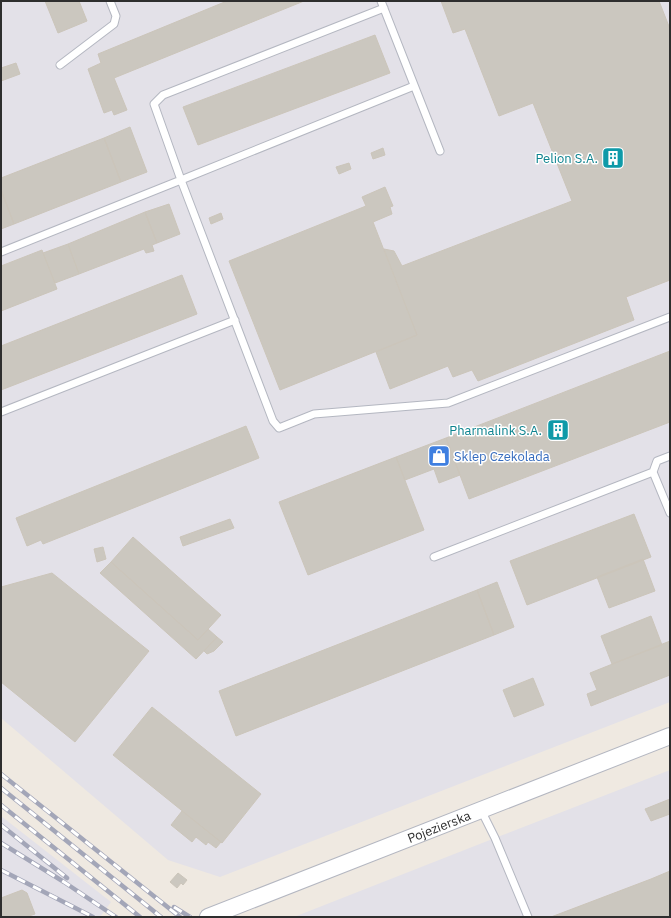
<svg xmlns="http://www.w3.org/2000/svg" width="671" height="918" viewBox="0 0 671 918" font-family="'IBM Plex Sans',sans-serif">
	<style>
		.industrial { fill: #e3e1e8 }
		.building { fill: #cbc7bf; stroke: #cbc5ba }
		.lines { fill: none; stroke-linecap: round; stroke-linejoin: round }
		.service-casing { stroke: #b4b7c1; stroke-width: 9 }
		.tertiary-casing { stroke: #b4b7c1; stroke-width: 18 }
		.service { stroke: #fff; stroke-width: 7 }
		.tertiary { stroke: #fff; stroke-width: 16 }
		.rail-casing { stroke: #a3a6b8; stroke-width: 4.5 }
		.rail { stroke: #fff; stroke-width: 3; stroke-dasharray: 9; stroke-linecap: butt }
		.labels { text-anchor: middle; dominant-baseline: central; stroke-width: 3; stroke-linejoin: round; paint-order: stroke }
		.culture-label { font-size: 13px; fill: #0d838f; stroke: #fff; text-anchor: end }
		.shop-label { font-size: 13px; fill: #366cbe; stroke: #fff; text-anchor: start }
		.street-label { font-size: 13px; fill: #2e2e2e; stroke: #fff }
	</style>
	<rect width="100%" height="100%" fill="#efe9e1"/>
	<!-- industrial -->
	<path class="industrial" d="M1 1H670V702L220 877 168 860 1 718Z
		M670 770V917H294L495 838Z
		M1 816 111 902 100 917H1Z"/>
	<!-- building -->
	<path class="building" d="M45 1H79L87 21 58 33Z
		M227 1H304L114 78 127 110 114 115 112 110 104 113 88 69 101 63 98 54Z
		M441 1H659L670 29V280L626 297 634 320 478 381 472 370 453 377 448 366 390 389 376 352 417 335 384 249 394 251 402 266 572 201 533 103 499 116 465 29 453 33Z
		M375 35 390 73 198 145 183 107Z
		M16 63 20 74 1 81V68Z
		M130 127 147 172 121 182 104 138Z
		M104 138 121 182 14 224 1 190V178Z
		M383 148 385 155 373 159 371 153Z
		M349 163 351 169 339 174 336 167Z
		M385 187 393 206 390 207 392 214 373 222 417 335 280 390 229 261 366 206 362 197Z
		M1 190 14 224 1 229Z
		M169 204 180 234 157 243 145 212Z
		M145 212 157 243 152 245 154 251 146 253 144 249 79 274 68 244Z
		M221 213 223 219 211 224 209 218Z
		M68 244 79 274 55 283 43 253Z
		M42 250 57 289 1 311V266Z
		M182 275 197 314 1 390V346Z
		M670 351V422L469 499 446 438Z
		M246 426 259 458 43 544 41 540 27 546 16 518Z
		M446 438 460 475 439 483 434 469 405 480 396 457Z
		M396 457 424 530 308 575 279 502Z
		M634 514 651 557 527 605 510 561Z
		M230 519 234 528 183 546 180 537Z
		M133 537 221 615 198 640 111 562Z
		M103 547 106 559 97 562 94 549Z
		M643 559 655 591 609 608 597 577Z
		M111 562 198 640 208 629 217 637 196 659 100 573Z
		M52 573 149 651 75 742 1 682V587Z
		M497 582 514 627 494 635 477 590Z
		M477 590 494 635 236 736 219 691Z
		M651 616 662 645 612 664 601 636Z
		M217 637 223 642 214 651 207 654 204 651Z
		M670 641V675L591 706 587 694 597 690 590 673Z
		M533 678 544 705 514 717 503 690Z
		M152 707 261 794 222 843 113 755Z
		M670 799V814L651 821 645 809Z
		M182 811 221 842 216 848 208 842 206 845 196 837 192 842 171 825Z
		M670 871V917H551L651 879Z
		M178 873 187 880 183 885 181 883 177 888 170 882Z
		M22 890 27 893 35 914 26 917H1V898Z"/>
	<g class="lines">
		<!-- service casing -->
		<g class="service-casing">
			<path id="service" d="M381 1 440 151
				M384 8 163 95 154 104 181 180 414 86
				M60 65 114 24 116 16 110 1
				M1 252 181 180 273 421 279 428 314 414 448 403 670 317
				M1 412 235 320
				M670 456 657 461 653 472 670 513
				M434 557 653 472
				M481 810 495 838 528 917"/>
		</g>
		<!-- tertiary casing -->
		<g class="tertiary-casing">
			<g id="tertiary">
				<path id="s1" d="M208 917 670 736"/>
			</g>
		</g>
		<!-- service -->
		<use href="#service" class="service"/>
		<!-- tertiary -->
		<use href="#tertiary" class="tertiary"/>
		<!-- rail casing -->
		<g class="rail-casing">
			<path id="rail" d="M1 774 180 917
				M1 788 161 917
				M1 805 140 917
				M1 825 67 878
				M1 843 64 882 116 917
				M1 870 93 917
				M174 907 190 917"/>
		</g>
		<!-- rail -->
		<use href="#rail" class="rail"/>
	</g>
	<!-- icons -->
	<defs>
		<g id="building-square" transform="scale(1.15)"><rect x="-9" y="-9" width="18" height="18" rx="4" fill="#0f9aa8" stroke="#fff"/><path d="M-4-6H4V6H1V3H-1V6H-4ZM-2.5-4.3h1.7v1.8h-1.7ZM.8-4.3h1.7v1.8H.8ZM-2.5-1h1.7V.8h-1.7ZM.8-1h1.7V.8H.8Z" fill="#fff"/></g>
		<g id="shop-square" transform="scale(1.15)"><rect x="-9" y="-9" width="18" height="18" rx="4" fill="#3f7fe0" stroke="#fff"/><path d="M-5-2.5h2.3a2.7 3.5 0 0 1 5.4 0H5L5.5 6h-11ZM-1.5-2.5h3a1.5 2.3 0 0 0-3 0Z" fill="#fff"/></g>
	</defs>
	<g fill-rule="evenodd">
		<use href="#building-square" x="613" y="158"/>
		<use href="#building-square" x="558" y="430"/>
		<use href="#shop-square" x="439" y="456"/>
	</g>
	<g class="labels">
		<!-- culture labels -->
		<g class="culture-label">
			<text x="598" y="158">Pelion S.A.</text>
			<text x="542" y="430">Pharmalink S.A.</text>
		</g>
		<!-- shop labels -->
		<g class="shop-label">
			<text x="454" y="456">Sklep Czekolada</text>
		</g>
		<!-- street labels -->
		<g class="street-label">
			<text stroke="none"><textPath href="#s1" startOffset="248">Pojezierska</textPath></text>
		</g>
	</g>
	<!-- border -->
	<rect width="671" height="918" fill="none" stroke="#2e2e2e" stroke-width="4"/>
</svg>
